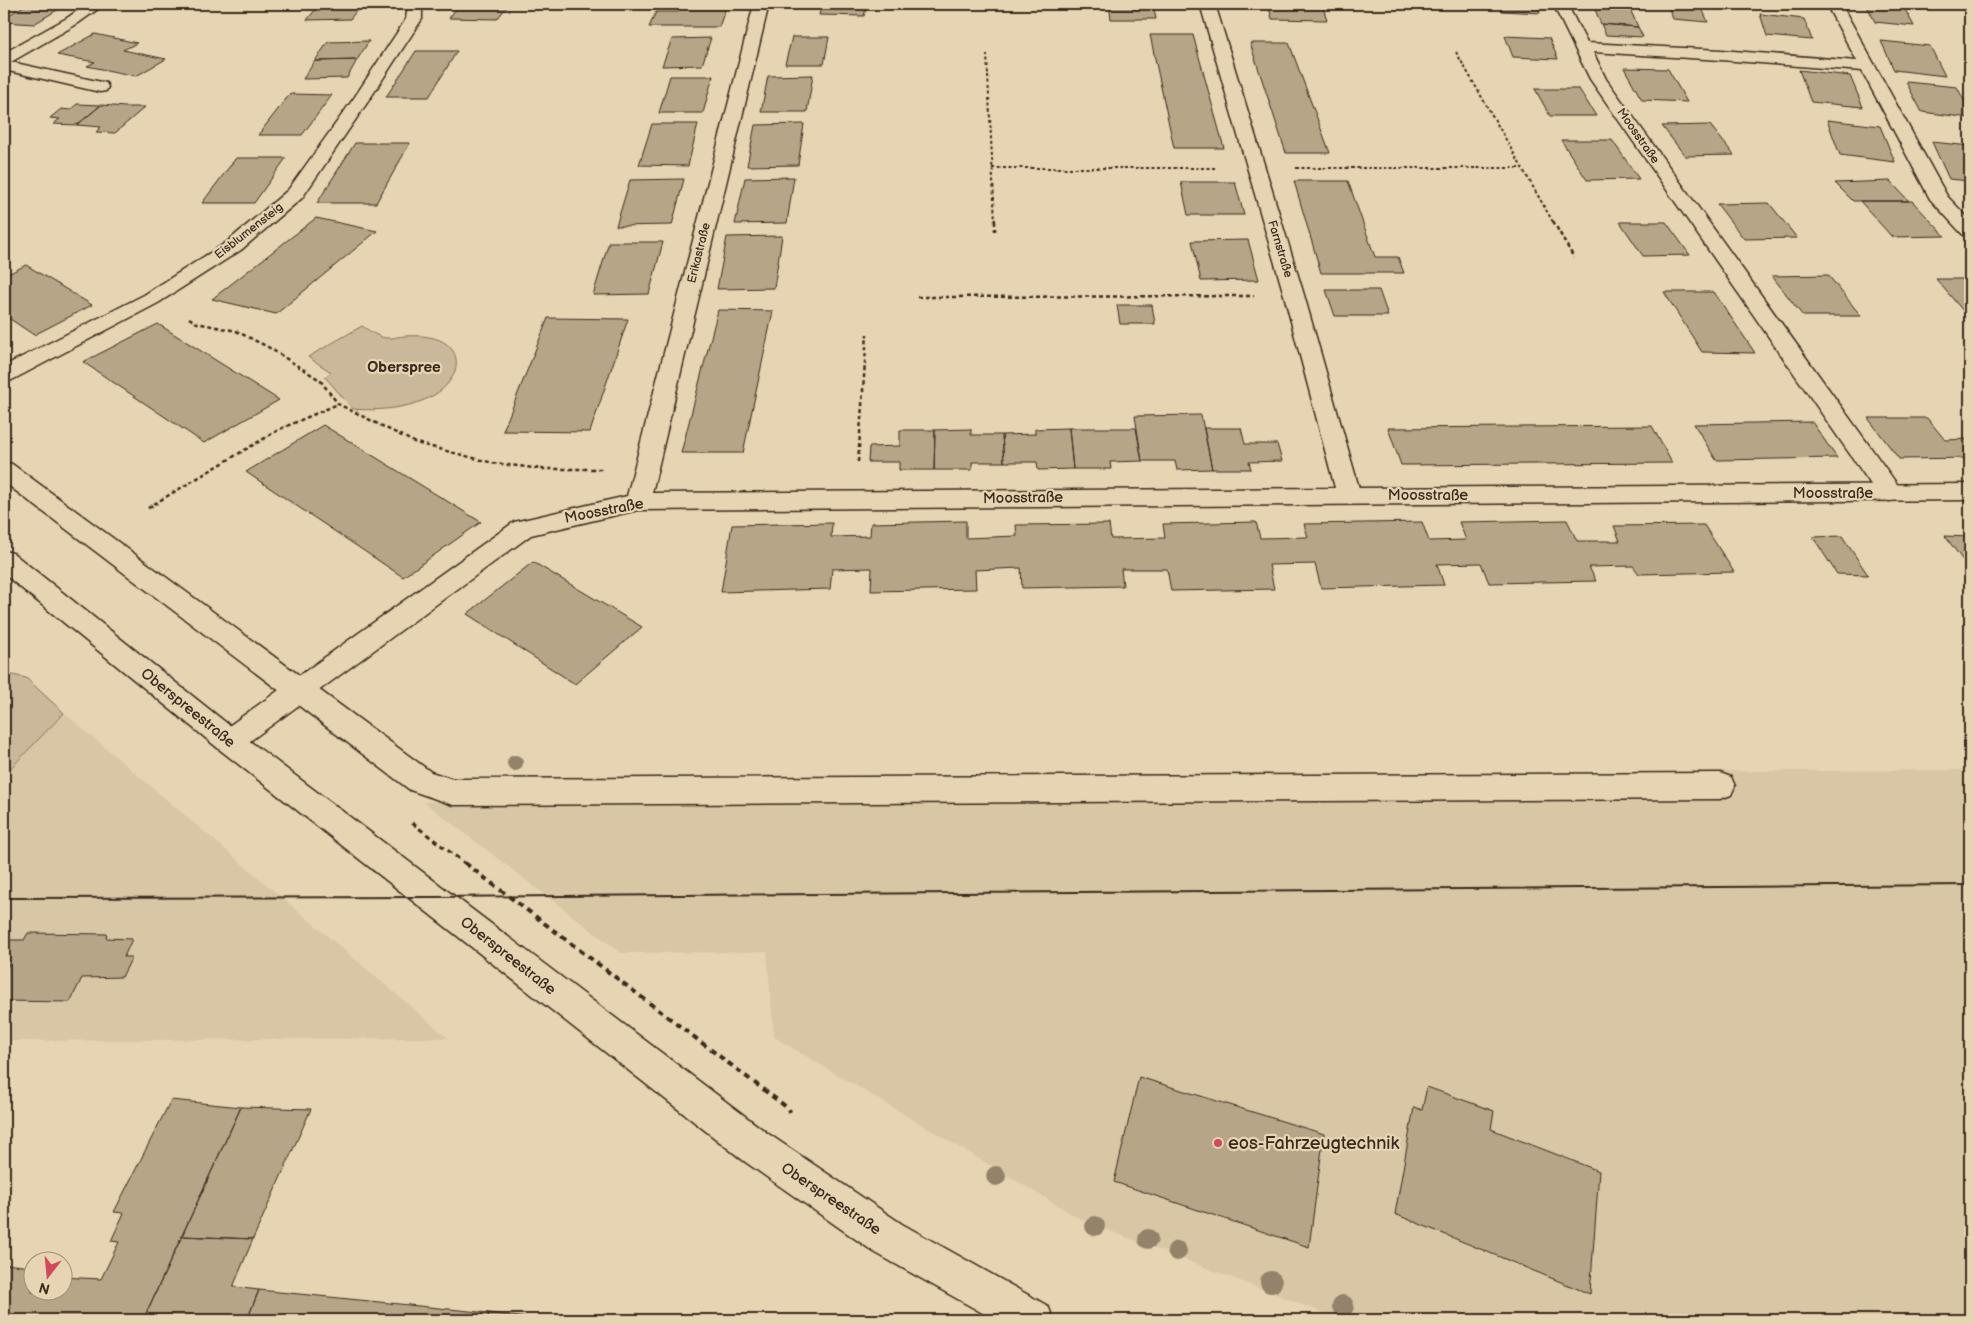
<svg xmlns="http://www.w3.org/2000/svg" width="1974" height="1324" viewBox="0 0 1974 1324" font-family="'Balsamiq Sans',sans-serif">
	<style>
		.built { fill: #d9c6a5 }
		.green { fill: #cbb89a; stroke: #83715c }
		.building { fill: #b7a588; stroke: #3b2a1e }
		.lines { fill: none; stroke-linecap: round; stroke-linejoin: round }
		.lane-casing { stroke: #3b2a1e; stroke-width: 3 }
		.street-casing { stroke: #3b2a1e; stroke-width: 3 }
		.secondary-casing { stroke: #3b2a1e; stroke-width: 3 }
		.path-far3 { stroke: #3b2a1e; stroke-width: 2; stroke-dasharray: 3 2.5; stroke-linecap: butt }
		.path-far2 { stroke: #3b2a1e; stroke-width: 2.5; stroke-dasharray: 4 3; stroke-linecap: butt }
		.path-far1 { stroke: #3b2a1e; stroke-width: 3; stroke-dasharray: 5 4; stroke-linecap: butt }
		.path { stroke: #3b2a1e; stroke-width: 4; stroke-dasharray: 6 5; stroke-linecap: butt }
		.lane { fill: #e7d4b2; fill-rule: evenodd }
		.street { fill: #e7d4b2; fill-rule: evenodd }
		.secondary { fill: #e7d4b2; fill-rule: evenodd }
		.tram { stroke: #3b2a1e; stroke-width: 2 }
		.tree { fill: #94826b }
		.poi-dot { fill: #d1495b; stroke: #e7d4b2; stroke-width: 2 }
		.labels { text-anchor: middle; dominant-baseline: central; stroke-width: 4.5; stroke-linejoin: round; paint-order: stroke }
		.far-street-label { font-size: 12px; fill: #3b2a1e; stroke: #e7d4b2 }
		.far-quarter-label { font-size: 15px; font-weight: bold; fill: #3b2a1e; stroke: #e7d4b2 }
		.street-label { font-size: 15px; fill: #3b2a1e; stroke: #e7d4b2 }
		.near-poi-label { font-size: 18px; fill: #3b2a1e; stroke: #e7d4b2; text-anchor: start }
	</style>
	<rect width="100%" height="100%" fill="#e7d4b2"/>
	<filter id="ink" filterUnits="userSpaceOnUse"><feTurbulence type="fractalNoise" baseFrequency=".02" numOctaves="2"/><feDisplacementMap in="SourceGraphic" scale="10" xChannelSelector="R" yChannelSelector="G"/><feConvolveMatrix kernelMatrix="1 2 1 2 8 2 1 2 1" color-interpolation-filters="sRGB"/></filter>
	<g filter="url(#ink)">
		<!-- built -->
		<path class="built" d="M64 713 448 1038 4 1041V775Z
			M1970 770V1320H1342L1084 1221 774 1037 767 952 621 953 424 802 574 798 545 778Z"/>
		<!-- green -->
		<path class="green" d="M362 326C369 330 377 337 386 338 392 339 399 336 405 336 419 335 439 336 449 346 456 353 458 362 455 371 442 407 384 412 353 409L325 377 331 372 308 357Z
			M4 673 26 678 64 713 4 775Z"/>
		<!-- building -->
		<path class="building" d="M27 4H67L34 24 4 22V18Z
			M111 4H161L156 8Z
			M320 4H362L350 19 307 20Z
			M460 4H509L497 19 449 18Z
			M681 4H727L719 27H649L656 12H678Z
			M822 4H867L864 16 819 15Z
			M1109 4H1153L1156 19H1111Z
			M1268 4H1322L1327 20 1272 19Z
			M1499 4H1537L1540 13 1502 11Z
			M1667 4H1700L1708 22 1673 19Z
			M1866 4H1902L1914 26 1875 22Z
			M1594 7 1630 9 1638 27 1601 24Z
			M1760 14 1804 19 1812 40 1767 36Z
			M1601 24 1638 27 1643 37 1606 35Z
			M95 34 137 43 123 50 166 59 136 76 87 66 95 62 57 55Z
			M1150 35H1193L1224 148H1174Z
			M1505 36 1549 38 1558 59 1513 57Z
			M792 37H829L824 64H785Z
			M711 38 702 65 662 66 672 39Z
			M369 41 357 60 315 61 328 42Z
			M1881 41 1930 46 1945 76 1894 70Z
			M1250 43H1289L1330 153H1286Z
			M416 51H457L429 97H386Z
			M357 60 347 78 303 79 315 61Z
			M1624 68 1668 69 1687 102 1642 100Z
			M1799 70 1850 76 1863 107 1811 102Z
			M813 75 807 112H761L768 76Z
			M670 76H713L703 113H659Z
			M1906 82 1957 87 1970 111V118L1922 112Z
			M1535 89H1579L1596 116H1550Z
			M290 94 332 95 302 135H258Z
			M77 104 101 105 77 125 53 124 60 119 50 118 61 109 70 110Z
			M101 105 125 107H145L115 133 96 132 101 127 77 125Z
			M1827 120 1880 126 1895 162 1840 155Z
			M652 124H698L688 166 639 165Z
			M804 124 798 165 747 166 755 125Z
			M1710 125 1734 155 1685 156 1662 126Z
			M1561 140H1612L1639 179 1587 180Z
			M1932 142 1970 146V181L1949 179Z
			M355 143H410L376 203H317Z
			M236 158H286L254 203H202Z
			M794 177 787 223 735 224 745 178Z
			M684 179 672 225 616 226 630 180Z
			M1294 181H1348L1375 257H1398L1404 273H1321Z
			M1890 181 1909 201H1853L1835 183Z
			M1181 182H1235L1244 215H1188Z
			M1860 201H1912L1945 236 1892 237Z
			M1769 203 1797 238 1744 239 1717 204Z
			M316 218 377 231 276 314 212 299Z
			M1620 222H1666L1690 255 1643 256Z
			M782 236 774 288 717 289 727 237Z
			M1248 240 1259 280 1201 281 1192 241Z
			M609 242H663L649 294 593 295Z
			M26 265 92 305 34 335 4 315V276Z
			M1828 275 1861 316H1803L1772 276Z
			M1936 279H1970V319Z
			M1326 290H1379L1388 316H1335Z
			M1664 292H1714L1755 353 1702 352Z
			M1117 305H1152L1155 324H1120Z
			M718 310 773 311 743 453H681Z
			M548 318 628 319 590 432 503 431Z
			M158 324 279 400 204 443 83 362Z
			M1201 415 1212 469 1177 470 1175 461H1142L1135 416Z
			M1868 418H1927L1945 440 1970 439V458L1899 459Z
			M1812 422 1837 458 1716 460 1694 424Z
			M323 425 481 522 403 577 246 472Z
			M1652 426 1672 463 1401 465 1388 428Z
			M1069 428 1073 469 1038 470 1037 462H1004L1002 435 1035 434V429Z
			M1069 428H1136L1142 461 1110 462 1111 469H1073Z
			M1204 428H1241L1245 444H1277L1282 461 1249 462 1251 469H1212Z
			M971 429V435H1002L1004 462H972V470H934L935 430Z
			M900 430H935L934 470H899V462H868L869 447 900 446Z
			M1567 520 1577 541H1620L1614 526 1704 525 1734 572 1639 574 1633 566 1589 567 1596 581 1489 583 1481 563 1437 564 1444 585 1321 588 1315 564 1269 565 1274 589 1171 591 1167 569H1121L1123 586 1022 588 1021 568 975 570 976 589 871 591 872 568 832 569 830 589 721 592 732 525 832 523 831 537 870 536 871 523 966 521V538L1017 536 1016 525 1109 524 1111 539 1165 538 1163 524 1256 522 1260 538 1308 537 1304 524 1422 522 1429 541 1466 540 1459 522Z
			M1842 536 1868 575 1837 574 1813 537Z
			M1945 536 1970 537V570Z
			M533 562 642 627 575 684 467 614Z
			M28 933 107 934 106 938 132 939 124 957H132L122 977 82 978 70 1002 4 1001V974L9 964H4V940H24Z
			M1139 1077 1324 1134 1309 1247 1114 1182Z
			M1427 1087 1494 1111 1491 1129 1599 1171 1590 1294 1395 1214 1414 1107 1422 1110Z
			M171 1100 241 1107 143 1320H4V1264L32 1267V1292H62V1277L101 1279 119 1242 111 1241 124 1213 114 1212Z
			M241 1107 311 1109 253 1239 182 1236Z
			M182 1236 253 1239 233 1287 259 1290 247 1320H143Z
			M259 1290 489 1313 487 1320H247Z
			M489 1313 542 1320H487Z"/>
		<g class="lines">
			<!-- lane casing -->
			<g class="lane-casing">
				<path id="lane" d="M87 4H105L77 24 11 62 106 83 108 87 106 91 100 92 4 70V53L67 18Z
					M1553 4H1567L1587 43 1721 50 1857 61 1826 4H1841L1947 196 1970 220V237L1963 235 1930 199 1862 71 1721 60 1593 52 1606 79 1899 487 1902 493 1899 499 1890 501 1881 499 1590 79Z
					M4 462 12 464 431 772 453 779 1720 773 1731 777 1735 786 1731 795 1720 799 453 805 410 790 4 482Z"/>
			</g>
			<!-- street casing -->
			<g class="street-casing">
				<path id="street" d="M408 4H422V19L369 100 302 198 241 250 158 303 12 380 4 382V366L144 295 227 242 288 190 354 98 406 19Z
					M754 4H769L652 493 1335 488 1284 295 1200 4H1215L1304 295 1359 488 1970 484V500L638 510 531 535 239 749 229 753 219 749 215 741 219 733 514 522 627 496Z"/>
			</g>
			<!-- secondary casing -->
			<g class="secondary-casing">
				<path id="secondary" d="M4 551 13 553 239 733 770 1135 902 1224 1048 1306 1054 1320H995L874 1252 744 1161 219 749 4 574Z"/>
			</g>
			<!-- path-far3 -->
			<path class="path-far3" d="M1456 52 1553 222
				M987 54 995 222
				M992 168H1217
				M1296 168H1523"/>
			<!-- path-far2 -->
			<path class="path-far2" d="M995 221V231
				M1553 221 1574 258
				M917 297 1254 296
				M189 318 197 323 236 331 268 347 320 380 338 404 416 443 493 463 542 469H603
				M858 462 867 334
				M154 504 280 429 338 404"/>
			<!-- path-far1 -->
			<path class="path-far1" d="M148 508 157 503
				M412 823 467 865"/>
			<!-- path -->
			<path class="path" d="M465 863 789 1109 790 1112"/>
			<!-- lane -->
			<use href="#lane" class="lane"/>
			<!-- street -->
			<use href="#street" class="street"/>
			<!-- secondary -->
			<use href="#secondary" class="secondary"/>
			<!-- tram -->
			<path class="tram" d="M4 898 432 897 1970 885"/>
		</g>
		<!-- trees -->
		<g class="tree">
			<circle cx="515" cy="763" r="8"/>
			<circle cx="996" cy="1176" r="10"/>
			<circle cx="1095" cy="1226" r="10"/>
			<circle cx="1148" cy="1239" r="10"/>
			<circle cx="1177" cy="1251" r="10"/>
			<circle cx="1271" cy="1282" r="11"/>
			<circle cx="1343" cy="1306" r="11"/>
		</g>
	</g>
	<!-- markers -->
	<circle class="poi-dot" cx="1218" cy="1143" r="5"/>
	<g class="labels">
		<!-- far-street labels -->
		<g class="far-street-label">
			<text transform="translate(1638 136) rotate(55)">Moosstraße</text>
			<text transform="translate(249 231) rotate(-38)">Eisblumensteig</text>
			<text transform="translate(1280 249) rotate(73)">Farnstraße</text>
			<text transform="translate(699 253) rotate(-76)">Erikastraße</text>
		</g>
		<!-- far-quarter labels -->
		<g class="far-quarter-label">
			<text x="404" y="367">Oberspree</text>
		</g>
		<!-- street labels -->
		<g class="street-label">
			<text x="1833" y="493">Moosstraße</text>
			<text x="1428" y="495">Moosstraße</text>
			<text transform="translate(1023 498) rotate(-1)">Moosstraße</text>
			<text transform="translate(604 511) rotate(-11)">Moosstraße</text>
			<text transform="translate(188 708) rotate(39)">Oberspreestraße</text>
			<text transform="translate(508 956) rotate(38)">Oberspreestraße</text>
			<text transform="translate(831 1199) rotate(34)">Oberspreestraße</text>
		</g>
		<!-- near-poi labels -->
		<g class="near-poi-label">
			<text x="1228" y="1143">eos-Fahrzeugtechnik</text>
		</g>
	</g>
	<!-- margin -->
	<rect width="1974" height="1324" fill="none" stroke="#e7d4b2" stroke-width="20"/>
	<rect x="10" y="10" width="1954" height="1304" fill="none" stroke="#3b2a1e" stroke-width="2" filter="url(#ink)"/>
	<!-- north arrow -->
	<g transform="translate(48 1276) rotate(196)"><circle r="24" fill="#e7d4b2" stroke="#a29077"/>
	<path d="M0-4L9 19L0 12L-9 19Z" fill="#d1495b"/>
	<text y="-8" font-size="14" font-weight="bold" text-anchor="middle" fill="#3b2a1e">N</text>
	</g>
</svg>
